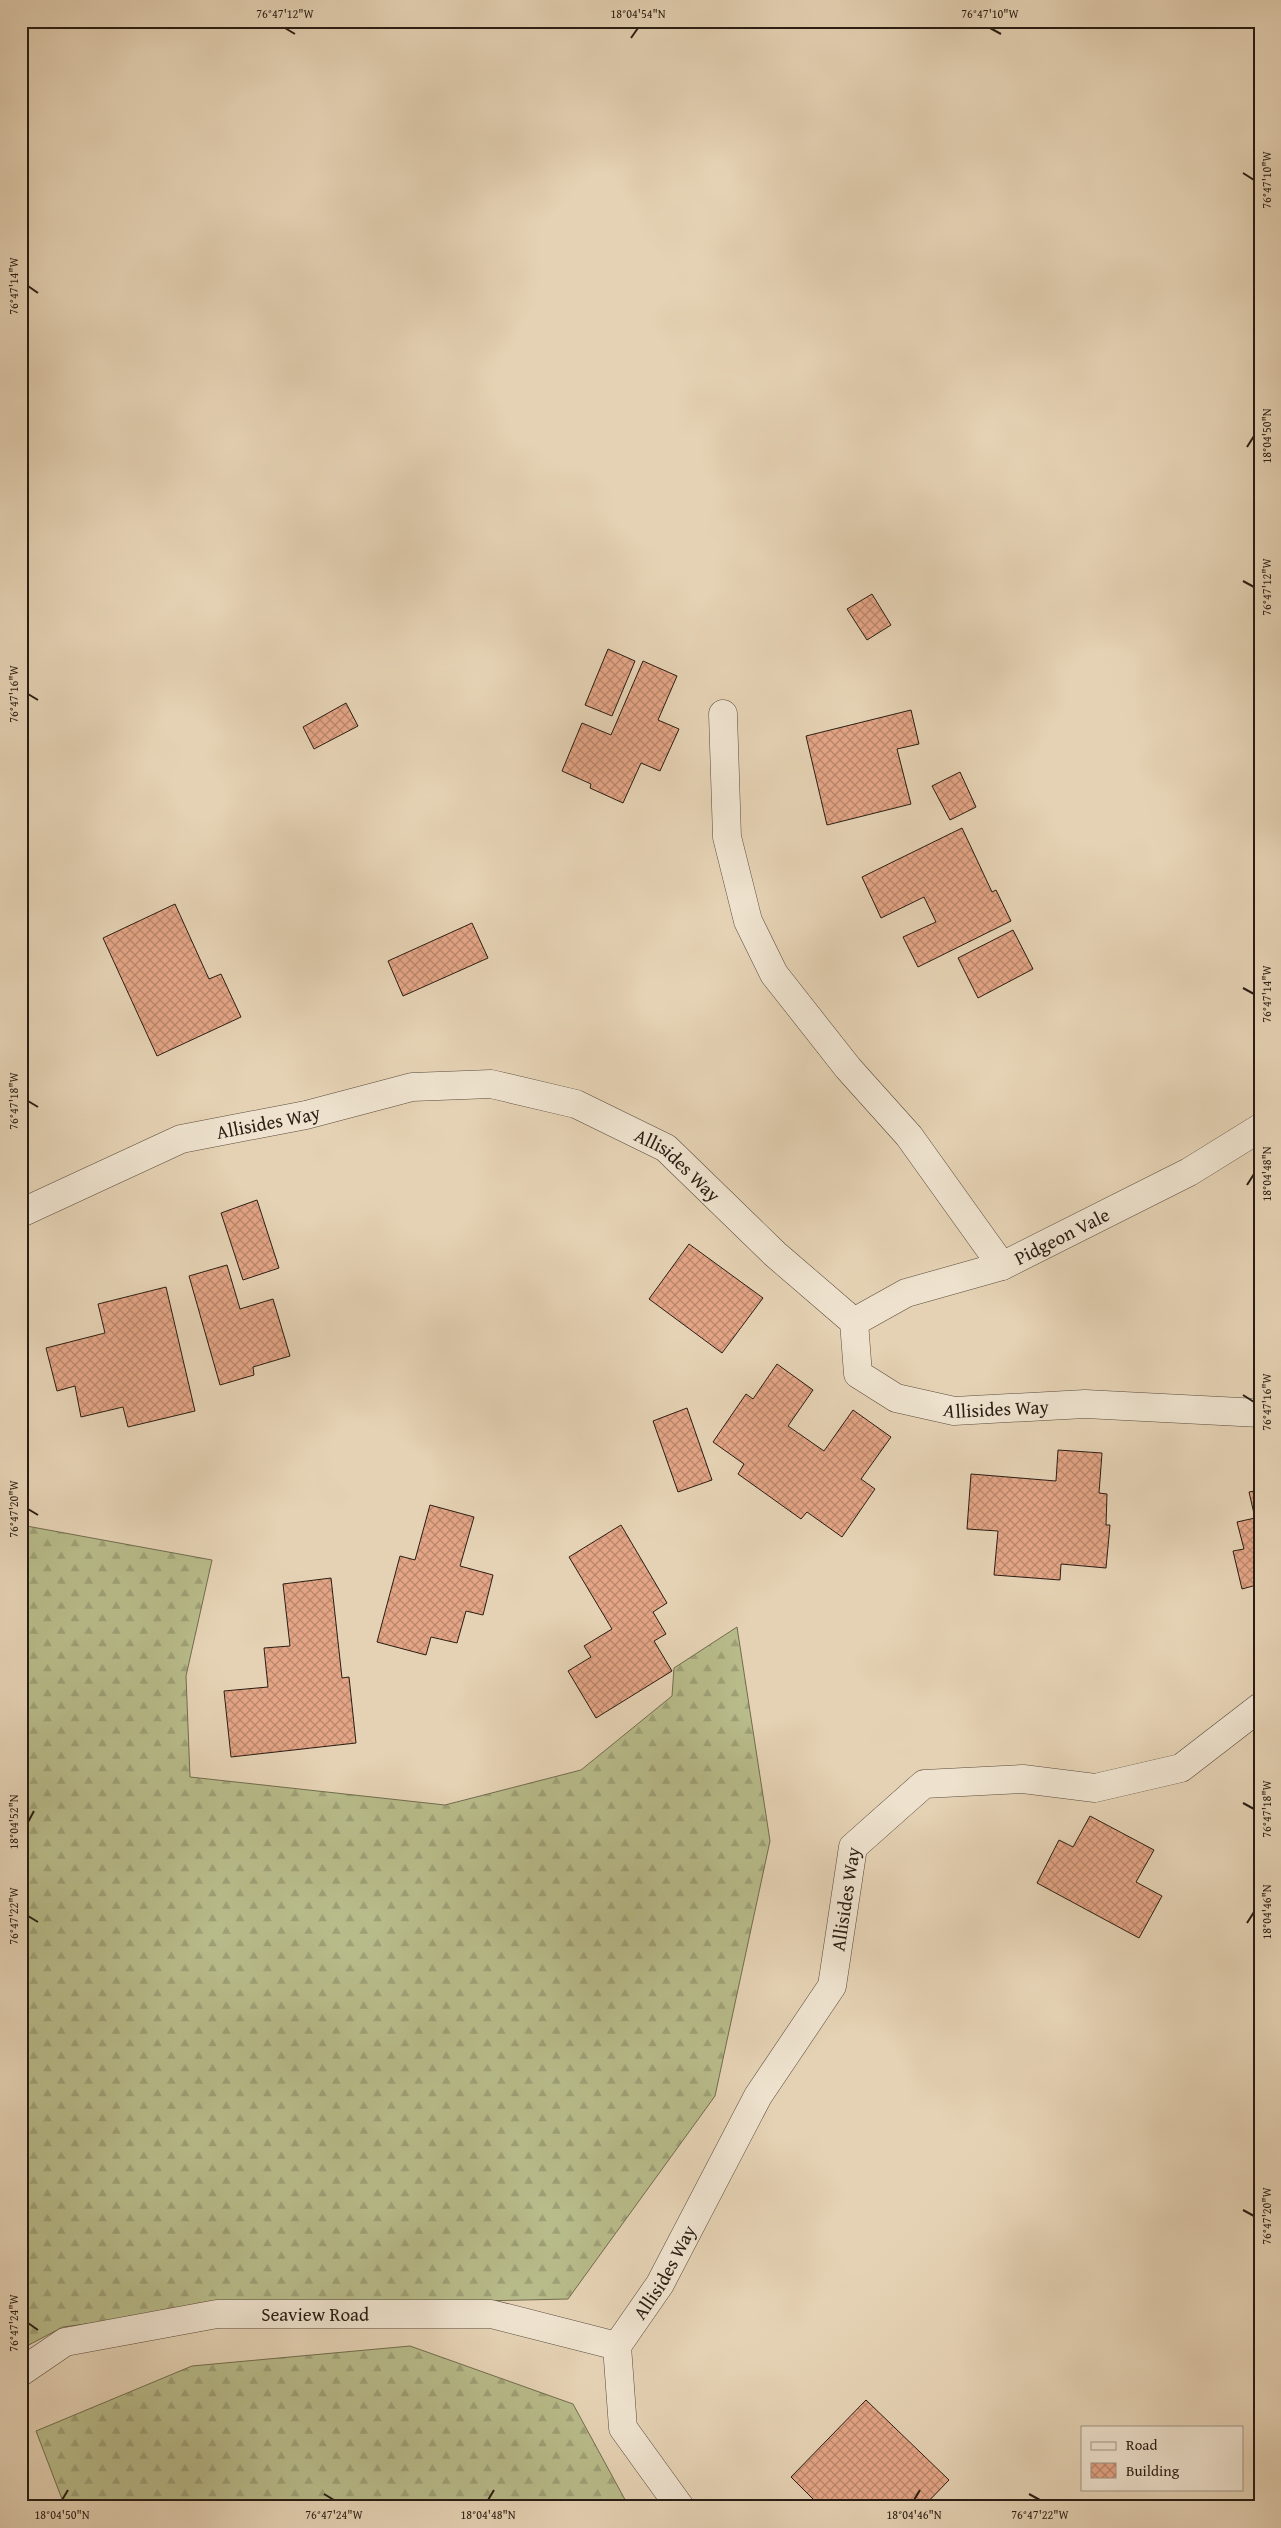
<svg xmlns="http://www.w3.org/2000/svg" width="1281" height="2528" viewBox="0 0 1281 2528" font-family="'Gentium Book Plus',serif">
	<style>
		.forest { fill: url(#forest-firs); stroke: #716c4e }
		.building { fill: url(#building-cross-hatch); stroke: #2a1d13 }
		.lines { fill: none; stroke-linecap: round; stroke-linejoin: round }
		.minor-casing { stroke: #594a3b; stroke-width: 29 }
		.minor { stroke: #eee2ce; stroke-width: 28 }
		.ticks { fill: none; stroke: #2a1d13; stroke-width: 2 }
		.labels { text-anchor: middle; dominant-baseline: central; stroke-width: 5; stroke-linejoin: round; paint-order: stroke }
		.street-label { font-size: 19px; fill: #2a1d13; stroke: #eee2ce }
		.neatline { fill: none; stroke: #2a1d13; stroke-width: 2 }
		.ticks-label { font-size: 12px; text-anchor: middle; fill: #2a1d13 }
	</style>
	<defs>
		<pattern id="forest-firs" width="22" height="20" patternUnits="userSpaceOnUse" patternTransform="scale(1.25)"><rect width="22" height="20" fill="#b8bb8a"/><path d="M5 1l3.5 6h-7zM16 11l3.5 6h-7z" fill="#9ea076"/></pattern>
		<pattern id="building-cross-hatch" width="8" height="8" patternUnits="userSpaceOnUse" patternTransform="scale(1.25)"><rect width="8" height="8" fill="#e4a586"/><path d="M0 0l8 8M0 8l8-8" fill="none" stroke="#b9866c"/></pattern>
	</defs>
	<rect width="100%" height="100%" fill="#e5d2b4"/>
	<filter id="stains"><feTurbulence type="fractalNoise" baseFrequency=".004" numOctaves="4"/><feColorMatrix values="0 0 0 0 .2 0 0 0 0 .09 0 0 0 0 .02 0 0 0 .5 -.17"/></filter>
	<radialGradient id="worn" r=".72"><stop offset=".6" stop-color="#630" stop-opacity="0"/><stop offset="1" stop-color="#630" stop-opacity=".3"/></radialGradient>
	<!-- forest -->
	<path class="forest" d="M21 1525 212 1560 186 1676 190 1777 445 1805 581 1770 672 1696 674 1668 737 1627 770 1841 715 2096 568 2299 214 2307 63 2327 21 2349Z
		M410 2346 573 2404 629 2507H65L36 2431 192 2366Z"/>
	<!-- building -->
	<path class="building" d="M872 594 891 625 867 640 847 609Z
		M608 649 635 661 612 716 585 705Z
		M643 661 677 676 658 720 679 729 660 771 641 763 623 803 590 788 591 784 562 771 582 723 611 735Z
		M346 703 358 726 314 749 303 727Z
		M911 710 919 744 897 749 911 804 827 825 806 736Z
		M960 772 976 807 950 820 932 786Z
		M962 828 992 892 996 890 1011 921 918 967 903 937 936 922 924 897 881 918 862 877Z
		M175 904 209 979 221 974 241 1017 157 1056 103 938Z
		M472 923 488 958 403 996 388 961Z
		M1013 930 1033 969 978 998 958 958Z
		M257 1200 279 1268 243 1280 221 1213Z
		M689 1244 763 1298 722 1353 649 1299Z
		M227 1265 240 1309 273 1299 290 1356 253 1367 254 1375 220 1385 189 1276Z
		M166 1287 195 1411 128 1427 123 1407 81 1417 75 1386 57 1391 46 1348 105 1333 98 1304Z
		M777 1364 813 1390 788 1426 824 1451 853 1410 891 1437 861 1479 875 1489 842 1537 807 1512 801 1519 738 1474 744 1464 713 1442 746 1394 753 1399Z
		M687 1408 712 1480 678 1492 653 1421Z
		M1058 1450 1102 1453 1099 1493 1107 1494 1106 1525H1110L1106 1568 1061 1564 1060 1580 994 1575 998 1531 967 1529 971 1474 1056 1481Z
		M1260 1490V1584L1242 1589 1233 1551 1244 1549 1237 1522 1255 1518 1249 1492Z
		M430 1505 474 1517 460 1566 493 1575 483 1615 466 1611 457 1643 431 1637 426 1655 377 1642 400 1556 415 1560Z
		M621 1525 667 1603 653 1612 666 1634 654 1641 672 1671 596 1718 568 1671 591 1657 584 1646 612 1629 569 1557Z
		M331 1578 342 1678 349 1677 356 1743 231 1757 224 1691 268 1687 264 1648 290 1646 283 1584Z
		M1090 1816 1154 1850 1136 1882 1162 1896 1139 1938 1037 1883 1059 1840 1073 1847Z
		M866 2400 949 2480 923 2507H817L819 2505 791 2477Z"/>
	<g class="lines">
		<!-- minor casing -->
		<g class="minor-casing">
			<g id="minor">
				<path d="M723 714 727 837 748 921 774 974 848 1068 909 1136 1002 1266"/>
				<path id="s1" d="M21 1213 181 1139 306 1115 412 1087 491 1084 576 1104 666 1148 775 1254 854 1322 858 1374 896 1398 954 1411 1085 1404 1260 1413"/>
				<path id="s2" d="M854 1322 906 1293 1002 1266 1189 1172 1260 1128"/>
				<path id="s3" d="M617 2346 660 2284 758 2096 832 1986 853 1847 924 1784 1023 1779 1095 1788 1181 1768 1260 1707"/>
				<path d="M617 2346 623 2428 680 2507"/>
				<path id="s4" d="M21 2372 65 2342 217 2314H491L617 2346"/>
			</g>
		</g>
		<!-- minor -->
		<use href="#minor" class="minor"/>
	</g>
	<!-- ticks -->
	<path class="ticks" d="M285 28 295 34M990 28 1001 34M631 38 638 28M1243 173 1254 180M28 286 38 293M1247 447 1254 436M1243 581 1254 587M28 694 38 700M1243 988 1254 994M28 1101 38 1107M1247 1185 1254 1174M1243 1395 1254 1402M28 1509 38 1515M1243 1803 1254 1809M28 1822 34 1811M28 1916 38 1922M1247 1923 1254 1912M1243 2210 1254 2216M28 2323 38 2330M324 2494 334 2500M1029 2494 1040 2500M62 2500 68 2490M488 2500 494 2490M914 2500 920 2490"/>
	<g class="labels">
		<!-- street labels -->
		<g class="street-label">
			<text stroke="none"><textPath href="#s1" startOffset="265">Allisides Way</textPath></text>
			<text stroke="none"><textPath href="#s1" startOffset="699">Allisides Way</textPath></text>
			<text stroke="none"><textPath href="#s2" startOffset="226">Pidgeon Vale</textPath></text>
			<text stroke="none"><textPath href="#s1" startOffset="1135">Allisides Way</textPath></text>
			<text stroke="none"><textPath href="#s3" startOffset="508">Allisides Way</textPath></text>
			<text stroke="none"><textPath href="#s3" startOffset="88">Allisides Way</textPath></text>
			<text stroke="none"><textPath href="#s4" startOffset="306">Seaview Road</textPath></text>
		</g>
	</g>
	<!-- margin -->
	<rect width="1281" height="2528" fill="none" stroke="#e5d2b4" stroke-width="55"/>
	<!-- legend -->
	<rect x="1081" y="2426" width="162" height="65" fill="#eee2ce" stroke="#a09383"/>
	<rect x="1091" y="2442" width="25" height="8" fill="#eee2ce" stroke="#a09383"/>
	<text x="1126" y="2450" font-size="15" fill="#2a1d13">Road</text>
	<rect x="1091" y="2463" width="25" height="15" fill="url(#building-cross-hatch)" stroke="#a09383"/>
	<text x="1126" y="2476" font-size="15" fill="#2a1d13">Building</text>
	<rect x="28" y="28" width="1226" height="2472" class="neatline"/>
	<g class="ticks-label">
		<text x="285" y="18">76°47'12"W</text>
		<text x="638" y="18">18°04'54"N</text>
		<text x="990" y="18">76°47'10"W</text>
		<text transform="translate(1267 180) rotate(-90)" y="4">76°47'10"W</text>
		<text transform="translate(14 286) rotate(-90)" y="4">76°47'14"W</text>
		<text transform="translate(1267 436) rotate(-90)" y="4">18°04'50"N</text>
		<text transform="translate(1267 587) rotate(-90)" y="4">76°47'12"W</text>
		<text transform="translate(14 694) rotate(-90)" y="4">76°47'16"W</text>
		<text transform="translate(1267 994) rotate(-90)" y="4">76°47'14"W</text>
		<text transform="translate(14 1101) rotate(-90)" y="4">76°47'18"W</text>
		<text transform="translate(1267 1174) rotate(-90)" y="4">18°04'48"N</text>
		<text transform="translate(1267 1402) rotate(-90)" y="4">76°47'16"W</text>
		<text transform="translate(14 1509) rotate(-90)" y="4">76°47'20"W</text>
		<text transform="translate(1267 1809) rotate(-90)" y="4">76°47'18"W</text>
		<text transform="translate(14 1822) rotate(-90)" y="4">18°04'52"N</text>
		<text transform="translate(1267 1912) rotate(-90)" y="4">18°04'46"N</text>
		<text transform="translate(14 1916) rotate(-90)" y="4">76°47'22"W</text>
		<text transform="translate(1267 2216) rotate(-90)" y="4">76°47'20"W</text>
		<text transform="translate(14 2323) rotate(-90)" y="4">76°47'24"W</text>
		<text x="62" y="2519">18°04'50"N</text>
		<text x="334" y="2519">76°47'24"W</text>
		<text x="488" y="2519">18°04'48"N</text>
		<text x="914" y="2519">18°04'46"N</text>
		<text x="1040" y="2519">76°47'22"W</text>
	</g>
	<rect width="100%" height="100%" filter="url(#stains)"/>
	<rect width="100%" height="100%" fill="url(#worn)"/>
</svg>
